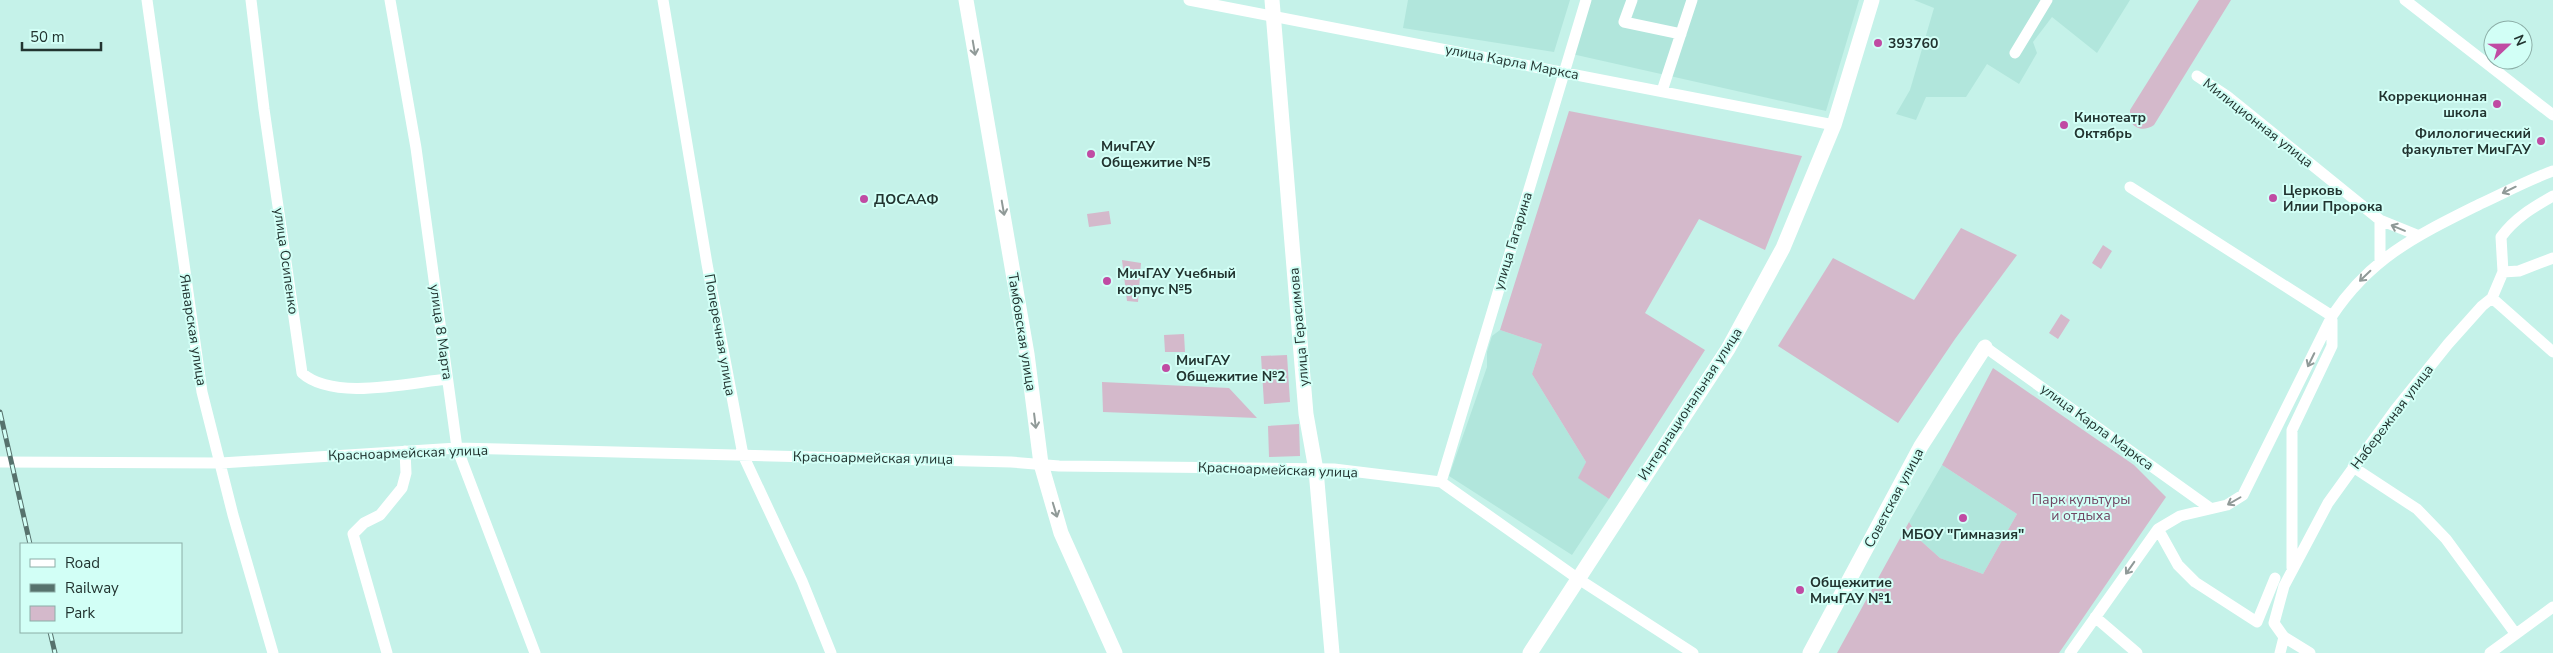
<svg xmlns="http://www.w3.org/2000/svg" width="2553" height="653" viewBox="0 0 2553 653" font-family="'Nunito Sans',sans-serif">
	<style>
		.built { fill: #b1e6dc }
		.green { fill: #d4b9cb }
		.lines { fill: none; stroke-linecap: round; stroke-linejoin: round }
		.minor { stroke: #fff; stroke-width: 11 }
		.major { stroke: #fff; stroke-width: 15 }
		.rail-casing { stroke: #57726d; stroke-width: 5 }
		.rail { stroke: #d2fff6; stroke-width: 3; stroke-dasharray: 9; stroke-linecap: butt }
		.oneway { stroke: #909a98 }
		.poi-dot { fill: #c04ba3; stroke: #d2fff6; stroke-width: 2 }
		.labels { text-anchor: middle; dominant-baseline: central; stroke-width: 4; stroke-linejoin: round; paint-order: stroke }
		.poi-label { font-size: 14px; font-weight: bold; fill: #223430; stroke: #d2fff6; text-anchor: start }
		.street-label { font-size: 14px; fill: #223430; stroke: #d2fff6 }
		.park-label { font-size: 14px; fill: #714764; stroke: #d2fff6 }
	</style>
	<rect width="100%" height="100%" fill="#c5f2e9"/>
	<!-- built -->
	<path class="built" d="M1408 0H1570L1554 52 1403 28Z
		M1590 0H1859L1826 111 1572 54Z
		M1914 0H2130L2097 53 2052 17 2033 42 2037 53 2019 84 1987 64 1966 97H1926L1916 120 1896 114 1910 90 1934 8Z
		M1500 330 1542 344 1532 374 1586 462 1579 478 1609 499 1572 555 1449 476 1487 367V352L1492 336Z
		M1942 465 2017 514 1983 574 1940 558 1921 541 1909 522Z"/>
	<!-- green -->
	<path class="green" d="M2199 0H2231L2154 125C2145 131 2136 130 2130 121V110Z
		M1569 111 1802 156 1765 250 1699 219 1645 313 1705 350 1609 499 1578 478 1586 462 1532 374 1542 344 1500 330Z
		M1109 211 1111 224 1089 227 1087 214Z
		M1961 228 2017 255 1955 339 1898 423 1778 346 1833 258 1914 300Z
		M2103 245 2112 251 2101 269 2092 263Z
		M1122 260 1141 263 1138 302 1127 301Z
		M2061 314 2070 320 2058 339 2049 333Z
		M1184 334 1185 352H1165L1164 335Z
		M1287 355 1290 402 1264 404 1261 356Z
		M1993 368 2134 465 2166 497 2059 653H1837L1909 522 1921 541 1940 558 1983 574 2017 514 1942 465Z
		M1102 382 1229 388 1257 418 1103 412Z
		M1299 424 1300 456 1269 457 1268 426Z"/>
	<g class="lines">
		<!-- minor -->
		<path class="minor" d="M147 0 202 392 233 515 273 653
			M251 0 264 109 302 373C333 401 408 383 447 379
			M390 0 416 148 457 448 535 653
			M663 0 707 264 743 455 802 581 831 653
			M1189 0 1834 125
			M1632 0 1624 22 1681 34
			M2405 0 2553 115
			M2015 53 2047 0
			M2197 76 2227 96 2380 220 2417 235
			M1662 91 1692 0
			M2130 187 2332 316
			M2380 220V261
			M2503 272 2519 271 2553 258
			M2492 298 2553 352
			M1985 347 2210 508
			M0 462 221 463 457 448 1011 462 1059 466 1334 469 1441 482 1577 578 1693 653
			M2353 467 2417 509 2446 539 2515 633
			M1441 482 1586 0
			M2158 529 2178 565 2195 582 2257 622 2275 578
			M2292 568V430L2332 346V320
			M2095 617 2137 653
			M387 653 353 534 364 523 380 515 402 488 406 473 405 451
			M2070 653 2158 529 2180 516 2227 505 2243 495 2332 316C2371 257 2418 235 2480 204 2504 193 2528 180 2553 171
			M2280 653 2284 637
			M2310 653 2284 637 2274 623 2284 586 2328 503 2395 410 2448 344 2482 306 2492 298 2503 272 2501 237C2515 218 2532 208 2553 196
			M2490 653 2553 607"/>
		<!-- major -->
		<path class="major" d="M966 0 1027 354 1041 464 1061 533 1115 653
			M1272 0 1306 414 1316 470 1332 653
			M1530 653 1728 349 1783 248 1834 125 1872 0
			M1810 653 1921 446 1985 347"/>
		<!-- rail casing -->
		<g class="rail-casing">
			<path id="rail" d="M0 412 30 544
				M50 632 55 653"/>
		</g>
		<!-- rail -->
		<use href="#rail" class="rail"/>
	</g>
	<!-- one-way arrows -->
	<defs><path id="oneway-shaft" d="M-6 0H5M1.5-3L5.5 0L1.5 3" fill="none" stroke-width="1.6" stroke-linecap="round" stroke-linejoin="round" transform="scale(1.25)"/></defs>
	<g class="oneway">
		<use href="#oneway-shaft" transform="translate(974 48) rotate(80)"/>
		<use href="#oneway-shaft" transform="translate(2509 190) rotate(154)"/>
		<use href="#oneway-shaft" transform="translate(1003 208) rotate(80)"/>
		<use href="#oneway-shaft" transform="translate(2398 228) rotate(-157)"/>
		<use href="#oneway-shaft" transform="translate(2365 276) rotate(136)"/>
		<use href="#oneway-shaft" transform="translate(2311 360) rotate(116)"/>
		<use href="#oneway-shaft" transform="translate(1035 421) rotate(83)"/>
		<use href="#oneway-shaft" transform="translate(2234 501) rotate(150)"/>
		<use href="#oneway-shaft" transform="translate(1055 510) rotate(73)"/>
		<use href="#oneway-shaft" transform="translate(2130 568) rotate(125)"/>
	</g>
	<!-- markers -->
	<g class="poi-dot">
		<circle cx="1878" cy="43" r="5"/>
		<circle cx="2497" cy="104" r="5"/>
		<circle cx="2064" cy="125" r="5"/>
		<circle cx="2541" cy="141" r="5"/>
		<circle cx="1091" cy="154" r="5"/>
		<circle cx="2273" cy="198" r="5"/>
		<circle cx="864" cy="199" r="5"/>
		<circle cx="1107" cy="281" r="5"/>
		<circle cx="1166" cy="368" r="5"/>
		<circle cx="1963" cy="518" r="5"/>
		<circle cx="1800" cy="590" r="5"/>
	</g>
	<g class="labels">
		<!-- poi labels -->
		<g class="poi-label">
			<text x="1888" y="43">393760</text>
			<text x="2487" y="96" text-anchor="end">Коррекционная<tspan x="2487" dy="16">школа</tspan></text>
			<text x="2074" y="117">Кинотеатр<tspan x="2074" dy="16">Октябрь</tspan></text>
			<text x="2531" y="133" text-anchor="end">Филологический<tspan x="2531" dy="16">факультет МичГАУ</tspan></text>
			<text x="1101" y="146">МичГАУ<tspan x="1101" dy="16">Общежитие №5</tspan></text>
			<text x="2283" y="190">Церковь<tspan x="2283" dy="16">Илии Пророка</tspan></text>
			<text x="874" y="199">ДОСААФ</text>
			<text x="1117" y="273">МичГАУ Учебный<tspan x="1117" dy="16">корпус №5</tspan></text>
			<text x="1176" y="360">МичГАУ<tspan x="1176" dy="16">Общежитие №2</tspan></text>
			<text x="1963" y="534" text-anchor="middle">МБОУ "Гимназия"</text>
			<text x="1810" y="582">Общежитие<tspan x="1810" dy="16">МичГАУ №1</tspan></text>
		</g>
		<!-- street labels -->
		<g class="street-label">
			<text transform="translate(1512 62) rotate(11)">улица Карла Маркса</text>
			<text transform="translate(2258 123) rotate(38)">Милиционная улица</text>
			<text transform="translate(1513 241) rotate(-73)">улица Гагарина</text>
			<text transform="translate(286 261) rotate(82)">улица Осипенко</text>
			<text transform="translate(1299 327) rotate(-95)">улица Герасимова</text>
			<text transform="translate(193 330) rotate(81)">Январская улица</text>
			<text transform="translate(441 332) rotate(82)">улица 8 Марта</text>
			<text transform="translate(1022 332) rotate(81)">Тамбовская улица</text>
			<text transform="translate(720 335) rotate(80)">Поперечная улица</text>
			<text transform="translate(1690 404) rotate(-57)">Интернациональная улица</text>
			<text transform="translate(2392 417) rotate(-53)">Набережная улица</text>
			<text transform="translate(2097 427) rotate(36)">улица Карла Маркса</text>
			<text transform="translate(408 453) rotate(-2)">Красноармейская улица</text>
			<text transform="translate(873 458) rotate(1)">Красноармейская улица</text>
			<text transform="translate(1278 470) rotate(2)">Красноармейская улица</text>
			<text transform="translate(1894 498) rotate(-62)">Советская улица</text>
		</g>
		<!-- park labels -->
		<g class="park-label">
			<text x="2081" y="499">Парк культуры<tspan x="2081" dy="16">и отдыха</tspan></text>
		</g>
	</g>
	<!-- legend -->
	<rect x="20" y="543" width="162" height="90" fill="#d2fff6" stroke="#8caea7"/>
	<rect x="30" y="559" width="25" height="8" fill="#ffffff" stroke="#8caea7"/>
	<text x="65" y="568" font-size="15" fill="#223430">Road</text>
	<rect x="30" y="584" width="25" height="8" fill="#57726d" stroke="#8caea7"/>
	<text x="65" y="593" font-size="15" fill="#223430">Railway</text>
	<rect x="30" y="606" width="25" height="15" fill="#d4b9cb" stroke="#8caea7"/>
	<text x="65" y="618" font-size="15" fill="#223430">Park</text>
	<!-- north arrow -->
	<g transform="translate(2508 45) rotate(68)"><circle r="24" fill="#d2fff6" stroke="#8caea7"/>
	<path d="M0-4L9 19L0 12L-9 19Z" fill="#c04ba3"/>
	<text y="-8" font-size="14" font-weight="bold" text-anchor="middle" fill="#223430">N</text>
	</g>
	<!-- scale -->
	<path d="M22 42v8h79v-8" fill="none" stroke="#223430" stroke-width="2.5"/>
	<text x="30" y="42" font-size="15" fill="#223430" stroke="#d2fff6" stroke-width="4" paint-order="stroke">50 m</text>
</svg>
